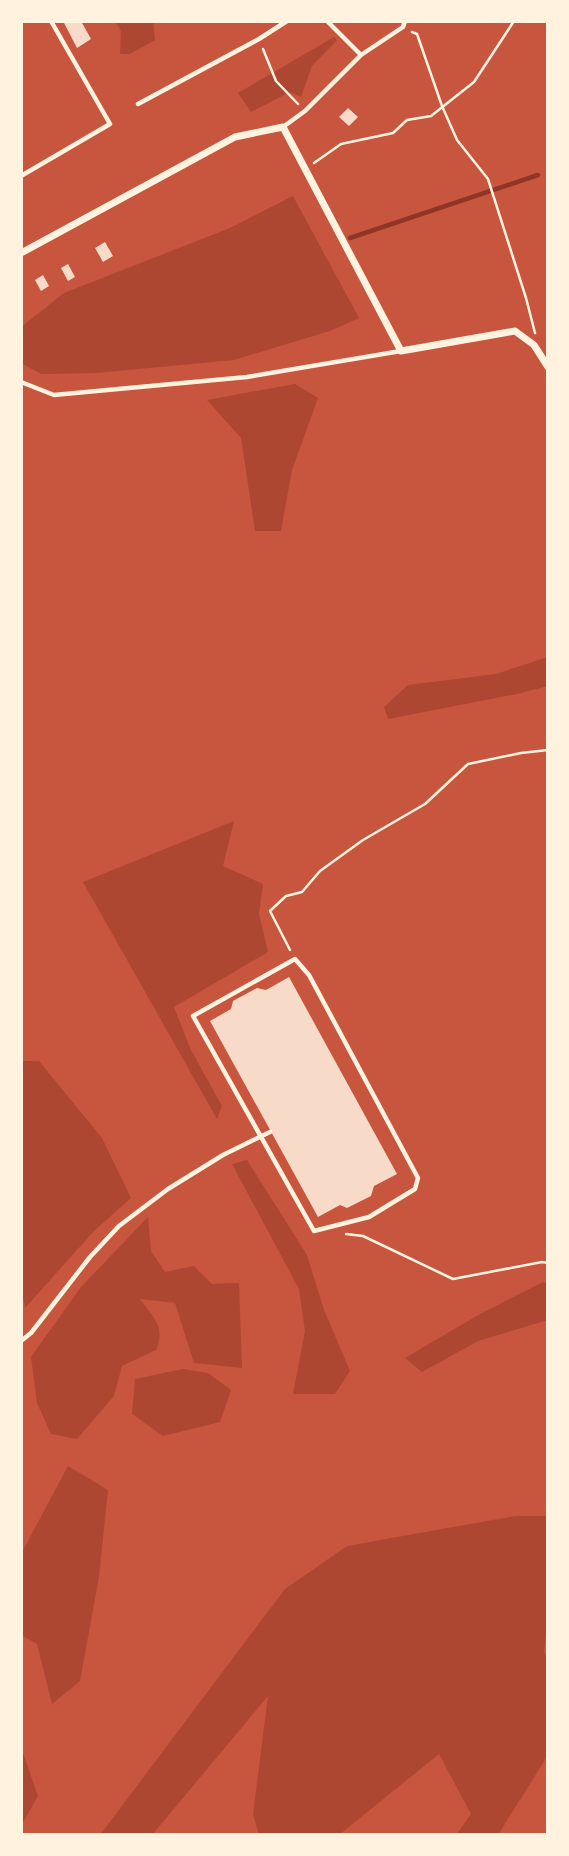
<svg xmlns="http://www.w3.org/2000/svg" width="569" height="1856" viewBox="0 0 569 1856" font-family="'Roboto Serif',serif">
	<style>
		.green { fill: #ae4732 }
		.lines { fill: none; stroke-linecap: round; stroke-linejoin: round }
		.stream { stroke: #8f3625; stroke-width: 4.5 }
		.building { fill: #f7dbc8 }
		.path { stroke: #fff3e0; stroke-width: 2.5 }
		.service { stroke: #fff3e0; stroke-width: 4.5 }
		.minor { stroke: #fff3e0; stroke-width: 7 }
	</style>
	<rect width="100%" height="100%" fill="#c8553d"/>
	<!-- green -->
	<path class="green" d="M115 21H153L155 40 130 54H120L121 31Z
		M334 37 337 40 312 66 301 97 290 92 251 112 238 93Z
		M293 196 359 318 330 331 234 360 96 373 41 374 21 363V327L64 293 230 228Z
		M295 384 318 398 292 470 281 531H255L241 438 207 400Z
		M548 657V686L517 694 388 719 384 707 408 685 496 674Z
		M234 821 223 866 263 884 259 914 268 952 174 1007 191 1050 222 1106 217 1119 83 882Z
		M21 1061H39L102 1138 131 1198 94 1231 25 1308 21 1285Z
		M247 1160 307 1255 324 1310 350 1371 335 1394H293L305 1331 299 1289 232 1164Z
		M148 1217 151 1251 165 1272 194 1266 212 1284 239 1283 242 1368 194 1363 175 1303 140 1299C153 1317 166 1327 156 1350L122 1366 114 1396 77 1439 51 1434 37 1403 31 1357 81 1287Z
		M543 1282 548 1284V1320L478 1341 422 1372 405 1358 480 1314Z
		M183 1369 208 1373 231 1390 220 1422 163 1436 132 1414 135 1379Z
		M68 1466 108 1490 99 1577 80 1681 52 1704 37 1644 21 1635V1554Z
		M515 1516H548V1615L544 1652 548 1662V1755L498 1835H456L471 1814 439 1754 339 1835H259L253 1814 268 1696 152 1835H100L285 1589 347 1546Z
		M21 1739 23 1753 38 1796 21 1826Z"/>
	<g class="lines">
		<!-- stream -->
		<path class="stream" d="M350 238 538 175"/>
	</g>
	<!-- building -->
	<path class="building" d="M63 21H81L91 39 77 48Z
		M348 108 358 117 349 126 339 117Z
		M105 242 113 256 103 262 95 248Z
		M68 264 75 277 68 281 61 268Z
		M43 275 49 286 41 291 35 280Z
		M289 977 397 1174 374 1186 371 1196 347 1208 340 1205 318 1217 210 1021 231 1009 233 1001 257 988 266 990Z"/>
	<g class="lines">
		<!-- path -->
		<path class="path" d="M412 32 417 34 442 106 457 140 488 179 526 298 535 333
			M263 49 276 81 298 104
			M314 163 341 144 393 133 407 120 431 116 474 82 514 21
			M290 950 270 911 286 896 302 892 320 871 363 840 425 804 468 764 521 753 548 750
			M346 1234 363 1236 453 1279 542 1262 548 1263"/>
		<!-- service -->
		<path class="service" d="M327 21 361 55
			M138 104 259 39 287 21
			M283 127 305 111 361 55 403 27 405 21
			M21 176 110 124 51 21
			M21 382 54 395 247 377 401 351
			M295 959 309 975 418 1178 415 1189 369 1217 314 1231 193 1016Z
			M21 1341 31 1333 90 1257 119 1226 168 1189 223 1155 270 1132"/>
		<!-- minor -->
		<path class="minor" d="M21 253 235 137 283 127 401 351 515 331 534 345 548 367"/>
	</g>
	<!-- border -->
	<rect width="569" height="1856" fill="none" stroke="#fff3e0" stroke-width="46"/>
</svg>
